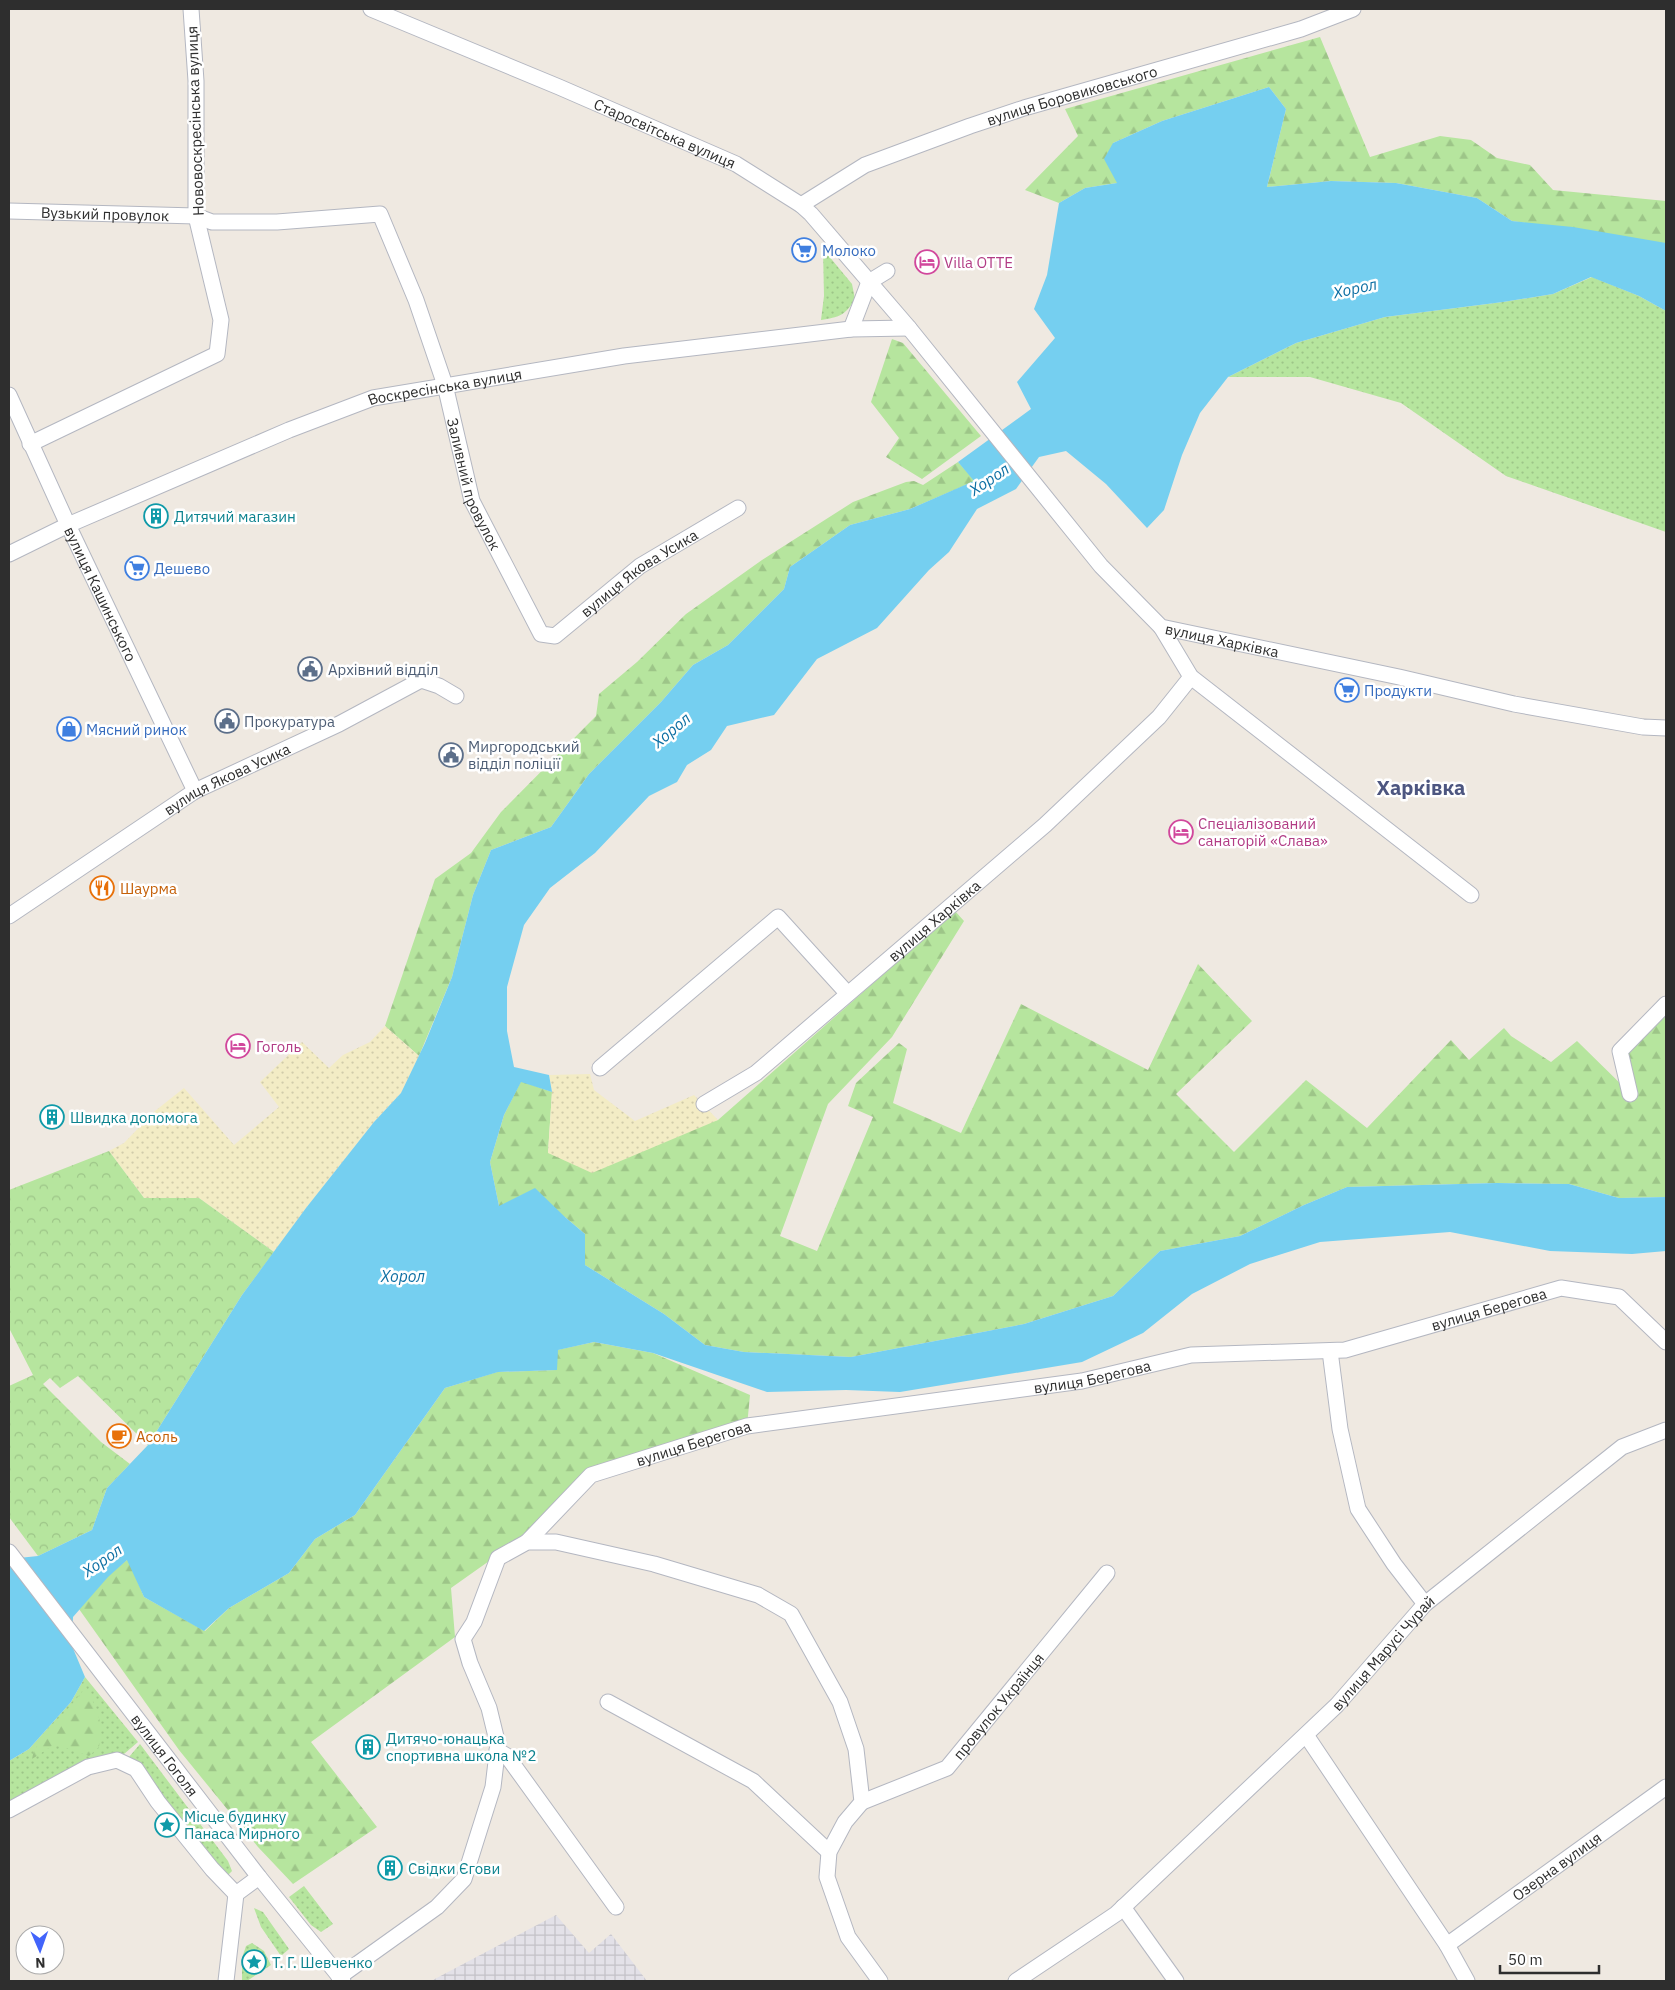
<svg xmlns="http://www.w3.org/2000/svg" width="1675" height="1990" viewBox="0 0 1675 1990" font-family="'IBM Plex Sans',sans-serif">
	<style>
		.industrial { fill: url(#industrial-grid) }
		.grass { fill: url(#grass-dots) }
		.forest { fill: url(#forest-firs) }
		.sand { fill: url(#sand-dots) }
		.park { fill: url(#park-crowns) }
		.water { fill: #75cff0 }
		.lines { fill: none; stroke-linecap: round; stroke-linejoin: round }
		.minor-casing { stroke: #b4b7c1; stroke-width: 17 }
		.minor { stroke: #fff; stroke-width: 15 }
		.labels { text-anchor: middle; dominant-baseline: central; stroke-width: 5; stroke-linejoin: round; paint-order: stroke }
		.street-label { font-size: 15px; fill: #2e2e2e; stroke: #fff }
		.shop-label { font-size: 15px; fill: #366cbe; stroke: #fff; text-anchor: start }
		.hotel-label { font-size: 15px; fill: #b23c85; stroke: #fff; text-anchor: start }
		.culture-label { font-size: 15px; fill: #0d838f; stroke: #fff; text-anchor: start }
		.service-label { font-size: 15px; fill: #4e5e75; stroke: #fff; text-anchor: start }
		.food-label { font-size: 15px; fill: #c56008; stroke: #fff; text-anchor: start }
		.water-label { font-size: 16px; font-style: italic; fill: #0d6fa3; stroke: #fff }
		.district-label { font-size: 20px; font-weight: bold; fill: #4d5680; stroke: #fff }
	</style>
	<defs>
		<pattern id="industrial-grid" width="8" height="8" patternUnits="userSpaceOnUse" patternTransform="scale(1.25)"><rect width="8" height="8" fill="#e3e1e8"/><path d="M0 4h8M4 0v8" fill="none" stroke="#c3c1c7"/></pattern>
		<pattern id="grass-dots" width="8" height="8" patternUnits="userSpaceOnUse" patternTransform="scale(1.25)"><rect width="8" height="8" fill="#b6e59e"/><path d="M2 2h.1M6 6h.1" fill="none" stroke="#9dc588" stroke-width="1.8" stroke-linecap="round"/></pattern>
		<pattern id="forest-firs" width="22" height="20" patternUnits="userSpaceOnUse" patternTransform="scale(1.25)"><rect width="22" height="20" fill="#b6e59e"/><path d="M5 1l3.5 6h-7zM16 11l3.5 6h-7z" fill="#9dc588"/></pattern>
		<pattern id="sand-dots" width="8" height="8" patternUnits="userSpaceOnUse" patternTransform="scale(1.25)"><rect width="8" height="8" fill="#f3ecc5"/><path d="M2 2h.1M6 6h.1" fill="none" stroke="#d1cbaa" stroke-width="1.8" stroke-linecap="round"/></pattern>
		<pattern id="park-crowns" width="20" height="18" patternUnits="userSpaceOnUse" patternTransform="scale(1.25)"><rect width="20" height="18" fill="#b6e59e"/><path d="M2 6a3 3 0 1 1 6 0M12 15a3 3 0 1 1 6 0" fill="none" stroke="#9dc588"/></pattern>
	</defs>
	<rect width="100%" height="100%" fill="#efe9e1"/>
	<!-- industrial -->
	<path class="industrial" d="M556 1915 589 1953 611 1934 647 1981H431Z"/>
	<!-- grass -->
	<path class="grass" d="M823 249 852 284 855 299C845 316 839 317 821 320L824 296Z
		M1592 277 1639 296 1666 311V532L1506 476 1401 403 1310 377H1228L1296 343 1385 317 1503 302 1553 294Z
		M85 1677 138 1742 117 1760 9 1810V1761L29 1749 71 1702Z
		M140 1744 228 1861 232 1871 227 1876 212 1860 129 1757Z
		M304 1886 333 1924 321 1932 311 1925 289 1897Z
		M254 1908 263 1912 289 1949 281 1956 261 1927Z
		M252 1943 264 1951 271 1965 247 1981H242V1958L246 1946Z"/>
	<!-- forest -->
	<path class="forest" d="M1320 37 1370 157 1440 136 1471 140 1497 158 1530 165 1553 190 1666 201V244L1512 221 1477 198 1396 183 1331 181 1267 187 1286 109 1269 87 1162 121 1113 143 1117 183 1085 188 1059 203 1025 190 1078 136 1065 109Z
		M892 339 903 343 981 436 922 479 886 457 899 438 871 402Z
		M958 462 975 481 910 509 850 525 790 567 784 589 728 645 693 665 661 702 589 774 551 827 491 850 473 895 452 977 419 1056 385 1026 435 879 471 853 501 812 596 716 599 694 637 662 686 614 762 560 853 502 906 482 914 481 923 485Z
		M955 911 964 921 892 1037 828 1104 780 1236 817 1251 873 1117 848 1106 856 1083 899 1043 907 1049 893 1103 961 1133 1021 1004 1148 1070 1198 964 1252 1021 1176 1094 1234 1152 1306 1080 1367 1128 1451 1040 1469 1060 1504 1028 1511 1036 1551 1062 1577 1041 1630 1093 1620 1051 1666 1005V1197L1619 1198 1569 1184 1497 1183 1347 1187 1304 1205 1240 1236 1160 1251 1113 1296 1024 1324 851 1357 744 1352 705 1345 664 1314 585 1265V1234L565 1217 499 1206 490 1162 504 1115 521 1081 552 1092 548 1153 718 1120Z
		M594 1342 653 1353 750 1395 747 1426 591 1475 530 1532 451 1588 455 1637 311 1742 377 1827 293 1884 258 1847 179 1750 79 1609 108 1576 128 1559 144 1597 205 1631 229 1608 289 1573 315 1539 355 1515 445 1388 497 1372 556 1370 557 1350Z
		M86 1687C98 1712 103 1718 99 1747L89 1756 55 1744 32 1759 34 1750Z"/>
	<!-- sand -->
	<path class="sand" d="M385 1026 419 1056 401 1093 374 1122 306 1208 274 1252 199 1198H144L109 1151 124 1143 155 1111 184 1088 234 1145 279 1107 260 1082 302 1042 329 1068 343 1055 370 1042Z
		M590 1074 594 1090 635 1121 694 1095 718 1120 592 1173 548 1153 552 1092 549 1075Z"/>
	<!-- park -->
	<path class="park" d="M109 1151 144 1198H199L274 1252 242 1295 148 1445 78 1376 60 1388 50 1378 43 1384 101 1442 130 1464 107 1488 92 1530 38 1556 9 1517V1386L33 1375 9 1328V1190Z"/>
	<!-- water -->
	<path class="water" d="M1269 87 1286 109 1267 187 1331 181 1396 183 1477 198 1512 221 1573 227 1666 243V311L1639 296 1591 277 1553 294 1503 302 1385 317 1296 343 1228 377 1200 413 1182 455 1164 510 1147 528 1106 484 1066 451 1039 457 1016 489 977 509 949 552 929 570 877 628 817 659 774 715 727 726 711 750 687 765 677 782 649 796 595 853 550 888 524 925 507 987V1031L514 1067 549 1075 552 1092 521 1082 504 1115 490 1162 499 1206 535 1188 565 1217 585 1234V1265L664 1314 705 1345 744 1352 851 1357 1024 1324 1113 1296 1160 1251 1240 1236 1304 1205 1347 1187 1497 1183 1569 1184 1619 1198 1666 1197V1251L1632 1254 1550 1251 1450 1232 1320 1242 1250 1264 1192 1294 1143 1333 1082 1362 900 1392 846 1390 767 1392 653 1353 594 1342 558 1350 557 1370 498 1372 445 1388 355 1515 315 1539 289 1573 229 1608 204 1631 144 1597 127 1560 108 1577 73 1617 72 1646 85 1677 71 1702 29 1749 9 1761V1559L38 1556 92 1530 107 1488 148 1445 242 1295 306 1208 374 1122 401 1093 425 1043 452 977 473 895 491 850 551 827 589 774 661 702 693 665 728 645 784 589 790 567 850 525 910 509 974 481 958 462 1031 409 1017 382 1055 338 1034 309 1047 275 1059 203 1085 188 1117 183 1104 159 1113 143 1162 121Z"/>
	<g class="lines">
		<!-- minor casing -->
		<g class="minor-casing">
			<g id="minor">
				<path id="s1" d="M371 9 559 87 736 164 801 205 811 214 909 328 1101 566 1161 627 1399 677 1514 704 1643 727 1666 728"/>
				<path id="s2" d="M801 205 865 165 970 126 1024 108 1301 29 1353 9"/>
				<path id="s3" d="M9 211 196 216 212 222H277L380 214 416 300 445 385 472 501 541 634 555 636 640 566 738 508"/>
				<path d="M851 329 869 282 887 271"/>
				<path id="s4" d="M9 395 68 525 195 791"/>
				<path d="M30 444 217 354 221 320 196 216V81L191 9"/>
				<path id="s5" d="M9 554 68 525 289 430 373 398 624 356 851 329 909 328"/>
				<path d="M1161 627 1191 677 1471 895"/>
				<path id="s6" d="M9 916 195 791 339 724 421 680 439 686 456 696"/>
				<path d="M600 1068 778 917 847 993"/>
				<path d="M1630 1094 1620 1051 1666 1004"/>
				<path id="s7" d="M704 1104 756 1073 1045 825 1159 717 1191 677"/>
				<path d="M1330 1351 1340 1429 1358 1509 1394 1564 1425 1604"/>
				<path id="s8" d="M527 1542 591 1475 747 1426 1082 1381 1191 1355 1345 1350 1561 1288 1619 1297 1666 1342"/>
				<path id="s9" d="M9 1552 259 1877 343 1981"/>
				<path d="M608 1702 753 1781 829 1852"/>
				<path d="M1306 1735 1447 1945 1467 1981"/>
				<path d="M497 1750 507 1756 616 1907"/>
				<path id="s10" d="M862 1802 947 1768 1107 1573"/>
				<path d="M9 1810 88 1767 117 1760 136 1769 158 1802 212 1869 236 1894"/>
				<path d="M1123 1907 1176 1981"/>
				<path id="s11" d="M1447 1945 1666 1787"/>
				<path d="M339 1977 437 1907 464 1879 493 1787 498 1745 489 1708 470 1663 463 1639 474 1622 498 1558 527 1542H556L654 1564 758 1595 791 1614 840 1702 856 1749 862 1802 845 1822 829 1852 827 1877 848 1937 880 1981"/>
				<path d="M226 1981 236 1894 259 1877"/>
				<path id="s12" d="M1016 1981 1116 1914 1337 1705 1425 1604 1622 1447 1666 1430"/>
			</g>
		</g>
		<!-- minor -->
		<use href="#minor" class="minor"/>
	</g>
	<!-- icons -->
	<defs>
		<g id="supermarket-ring" transform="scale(1.25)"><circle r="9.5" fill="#fff" stroke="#3f7fe0" stroke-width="1.5"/><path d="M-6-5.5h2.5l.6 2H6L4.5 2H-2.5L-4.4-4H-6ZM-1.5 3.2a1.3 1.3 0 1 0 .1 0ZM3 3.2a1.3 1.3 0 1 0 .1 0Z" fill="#3f7fe0"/></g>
		<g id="hotel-ring" transform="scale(1.25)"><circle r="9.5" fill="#fff" stroke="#d1479c" stroke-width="1.5"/><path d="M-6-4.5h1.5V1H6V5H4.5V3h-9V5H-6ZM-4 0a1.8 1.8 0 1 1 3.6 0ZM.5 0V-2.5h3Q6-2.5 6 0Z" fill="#d1479c"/></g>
		<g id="building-ring" transform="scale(1.25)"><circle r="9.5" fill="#fff" stroke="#0f9aa8" stroke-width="1.5"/><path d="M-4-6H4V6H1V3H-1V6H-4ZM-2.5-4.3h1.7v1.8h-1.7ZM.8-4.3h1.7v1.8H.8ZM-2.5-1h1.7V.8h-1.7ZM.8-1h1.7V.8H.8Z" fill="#0f9aa8"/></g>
		<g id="civic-ring" transform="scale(1.25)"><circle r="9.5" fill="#fff" stroke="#5c6f8a" stroke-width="1.5"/><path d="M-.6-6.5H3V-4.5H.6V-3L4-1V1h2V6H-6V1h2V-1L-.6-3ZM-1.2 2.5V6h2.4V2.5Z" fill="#5c6f8a"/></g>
		<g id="shop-ring" transform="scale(1.25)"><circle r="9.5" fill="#fff" stroke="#3f7fe0" stroke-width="1.5"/><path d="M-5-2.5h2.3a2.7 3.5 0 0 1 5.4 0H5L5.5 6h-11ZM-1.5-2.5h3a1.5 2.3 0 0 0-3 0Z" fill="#3f7fe0"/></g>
		<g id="restaurant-ring" transform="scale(1.25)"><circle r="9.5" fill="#fff" stroke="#e8710a" stroke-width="1.5"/><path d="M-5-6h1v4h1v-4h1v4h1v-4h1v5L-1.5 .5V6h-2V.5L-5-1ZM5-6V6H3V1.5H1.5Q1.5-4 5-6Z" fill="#e8710a"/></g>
		<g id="cafe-ring" transform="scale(1.25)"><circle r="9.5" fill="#fff" stroke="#e8710a" stroke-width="1.5"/><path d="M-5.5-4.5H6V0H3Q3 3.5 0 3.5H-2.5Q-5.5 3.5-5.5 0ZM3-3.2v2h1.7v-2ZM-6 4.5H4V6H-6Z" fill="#e8710a"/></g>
		<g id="sight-ring" transform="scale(1.25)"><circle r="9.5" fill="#fff" stroke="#0f9aa8" stroke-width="1.5"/><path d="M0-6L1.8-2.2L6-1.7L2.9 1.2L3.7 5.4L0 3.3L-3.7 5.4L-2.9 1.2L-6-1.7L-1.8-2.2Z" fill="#0f9aa8"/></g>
	</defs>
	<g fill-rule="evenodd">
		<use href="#supermarket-ring" x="804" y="250"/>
		<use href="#hotel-ring" x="927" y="262"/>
		<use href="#building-ring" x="156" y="516"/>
		<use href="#supermarket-ring" x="137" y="568"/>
		<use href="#civic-ring" x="310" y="669"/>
		<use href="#supermarket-ring" x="1347" y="690"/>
		<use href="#civic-ring" x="227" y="721"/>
		<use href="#shop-ring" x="69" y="729"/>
		<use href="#civic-ring" x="451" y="755"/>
		<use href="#hotel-ring" x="1181" y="832"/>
		<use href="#restaurant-ring" x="102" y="888"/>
		<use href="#hotel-ring" x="238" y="1046"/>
		<use href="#building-ring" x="52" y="1117"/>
		<use href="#cafe-ring" x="119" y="1436"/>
		<use href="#building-ring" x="368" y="1747"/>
		<use href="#sight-ring" x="167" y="1825"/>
		<use href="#building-ring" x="390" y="1868"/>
		<use href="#sight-ring" x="254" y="1962"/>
	</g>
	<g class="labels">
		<!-- street labels -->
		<g class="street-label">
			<text stroke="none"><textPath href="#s2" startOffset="294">вулиця Боровиковського</textPath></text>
			<text transform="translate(195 121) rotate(-92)">Нововоскресінська вулиця</text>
			<text stroke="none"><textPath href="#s1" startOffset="319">Старосвітська вулиця</textPath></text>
			<text stroke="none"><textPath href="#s3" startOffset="96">Вузький провулок</textPath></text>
			<text stroke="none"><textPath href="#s5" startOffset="469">Воскресінська вулиця</textPath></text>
			<text stroke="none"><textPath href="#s3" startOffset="659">Заливний провулок</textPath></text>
			<text stroke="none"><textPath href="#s3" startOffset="944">вулиця Якова Усика</textPath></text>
			<text stroke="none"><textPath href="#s4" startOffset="219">вулиця Кашинського</textPath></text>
			<text stroke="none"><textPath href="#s1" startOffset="1091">вулиця Харківка</textPath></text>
			<text stroke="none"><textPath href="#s6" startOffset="258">вулиця Якова Усика</textPath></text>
			<text stroke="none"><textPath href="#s7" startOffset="295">вулиця Харківка</textPath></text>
			<text stroke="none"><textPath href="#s8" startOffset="1010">вулиця Берегова</textPath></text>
			<text stroke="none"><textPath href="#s8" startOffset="605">вулиця Берегова</textPath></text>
			<text stroke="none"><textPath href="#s8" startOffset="200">вулиця Берегова</textPath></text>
			<text stroke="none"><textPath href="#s12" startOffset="494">вулиця Марусі Чурай</textPath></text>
			<text stroke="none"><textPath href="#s10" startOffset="172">провулок Українця</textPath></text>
			<text stroke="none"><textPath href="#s9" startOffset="256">вулиця Гоголя</textPath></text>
			<text stroke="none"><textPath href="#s11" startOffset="135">Озерна вулиця</textPath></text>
		</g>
		<!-- shop labels -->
		<g class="shop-label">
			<text x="822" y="250">Молоко</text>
			<text x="154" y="568">Дешево</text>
			<text x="1364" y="690">Продукти</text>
			<text x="86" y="729">Мясний ринок</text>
		</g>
		<!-- hotel labels -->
		<g class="hotel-label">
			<text x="944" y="262">Villa OTTE</text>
			<text x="1198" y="823">Спеціалізований<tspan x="1198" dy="17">санаторій «Слава»</tspan></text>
			<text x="256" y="1046">Гоголь</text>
		</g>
		<!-- culture labels -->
		<g class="culture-label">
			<text x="174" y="516">Дитячий магазин</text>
			<text x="70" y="1117">Швидка допомога</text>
			<text x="386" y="1738">Дитячо-юнацька<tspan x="386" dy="17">спортивна школа №2</tspan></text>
			<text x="184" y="1816">Місце будинку<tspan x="184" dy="17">Панаса Мирного</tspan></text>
			<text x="408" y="1868">Свідки Єгови</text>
			<text x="272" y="1962">Т. Г. Шевченко</text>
		</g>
		<!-- service labels -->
		<g class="service-label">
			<text x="328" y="669">Архівний відділ</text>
			<text x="244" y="721">Прокуратура</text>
			<text x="468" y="746">Миргородський<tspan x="468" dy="17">відділ поліції</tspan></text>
		</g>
		<!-- food labels -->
		<g class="food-label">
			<text x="120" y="888">Шаурма</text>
			<text x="136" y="1436">Асоль</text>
		</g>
		<!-- water labels -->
		<g class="water-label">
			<text transform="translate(1355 288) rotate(-12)">Хорол</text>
			<text transform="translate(989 479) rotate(-34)">Хорол</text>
			<text transform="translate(671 730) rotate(-40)">Хорол</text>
			<text x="403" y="1276">Хорол</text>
			<text transform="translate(102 1560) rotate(-35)">Хорол</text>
		</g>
		<!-- district labels -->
		<g class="district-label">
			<text x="1421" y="787">Харківка</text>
		</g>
	</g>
	<!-- border -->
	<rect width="1675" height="1990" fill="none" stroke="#2e2e2e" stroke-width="20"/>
	<!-- north arrow -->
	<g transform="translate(40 1950) rotate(178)"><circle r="24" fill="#ffffff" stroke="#ababab"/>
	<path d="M0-4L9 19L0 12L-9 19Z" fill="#4264fb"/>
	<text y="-8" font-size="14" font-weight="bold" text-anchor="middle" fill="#2e2e2e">N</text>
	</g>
	<!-- scale -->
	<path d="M1500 1965v8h99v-8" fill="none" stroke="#2e2e2e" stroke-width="2.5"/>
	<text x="1508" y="1965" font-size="15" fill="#2e2e2e" stroke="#ffffff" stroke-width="4" paint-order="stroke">50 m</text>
</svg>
